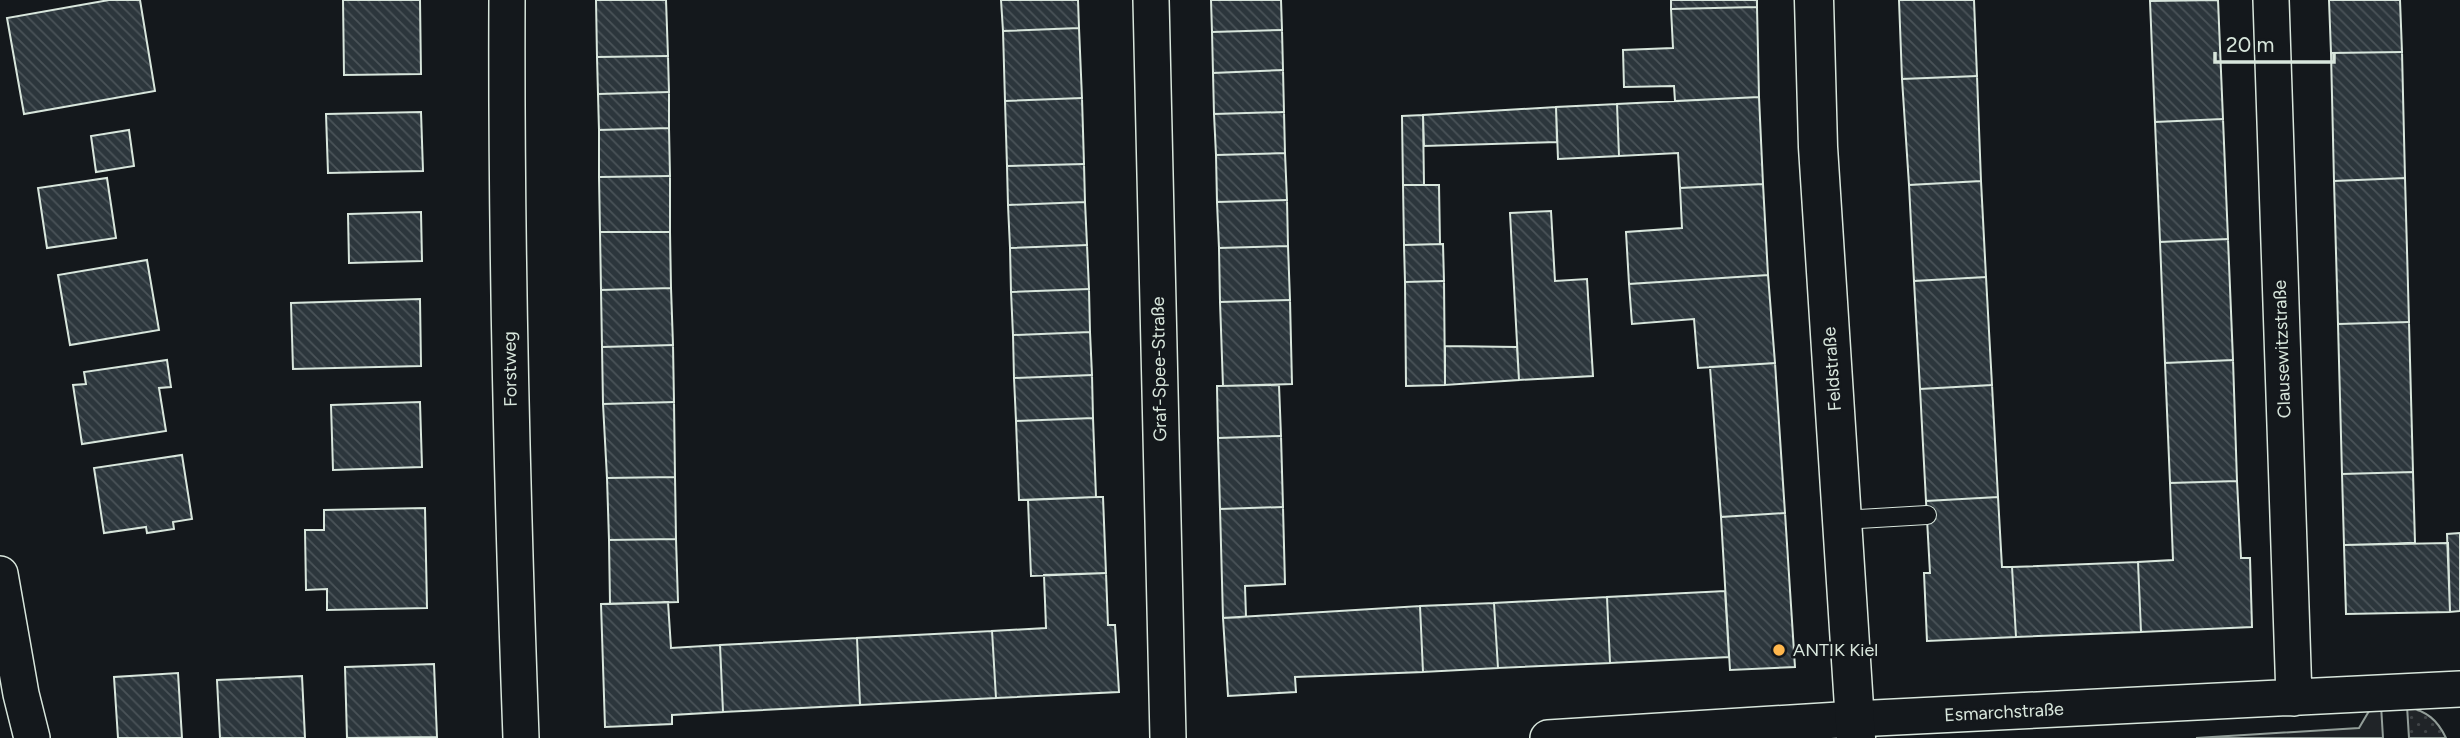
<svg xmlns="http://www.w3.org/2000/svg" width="2460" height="738" viewBox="0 0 2460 738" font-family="Figtree,sans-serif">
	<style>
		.grass { fill: url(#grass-dots); stroke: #939e99; stroke-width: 2 }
		.park { fill: #202428; stroke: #939e99; stroke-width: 2 }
		.building { fill: url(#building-back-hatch); stroke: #d8e6dc; stroke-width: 2 }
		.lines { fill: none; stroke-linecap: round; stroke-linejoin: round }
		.service-casing { stroke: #d8e6dc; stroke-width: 20 }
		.minor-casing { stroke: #d8e6dc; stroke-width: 38 }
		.tertiary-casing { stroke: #d8e6dc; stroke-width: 41 }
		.service { stroke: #14181c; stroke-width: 18 }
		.minor { stroke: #14181c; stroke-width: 35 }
		.tertiary { stroke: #14181c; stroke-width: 38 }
		.poi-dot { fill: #ffb74d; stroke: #14181c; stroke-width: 2.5 }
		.labels { text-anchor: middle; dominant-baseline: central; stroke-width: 5; stroke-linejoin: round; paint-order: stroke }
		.street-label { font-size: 18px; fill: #d8e6dc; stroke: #14181c }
		.poi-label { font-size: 18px; fill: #d8e6dc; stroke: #14181c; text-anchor: start }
	</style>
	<defs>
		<pattern id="grass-dots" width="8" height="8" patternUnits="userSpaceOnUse" patternTransform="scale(1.75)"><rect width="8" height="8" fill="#202428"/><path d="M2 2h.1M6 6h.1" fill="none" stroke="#404447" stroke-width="1.8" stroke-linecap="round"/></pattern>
		<pattern id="building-back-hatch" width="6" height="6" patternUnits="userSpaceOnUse" patternTransform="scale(1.75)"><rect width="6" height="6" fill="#2c363c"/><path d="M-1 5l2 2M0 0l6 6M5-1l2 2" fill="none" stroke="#4a5358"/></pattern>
	</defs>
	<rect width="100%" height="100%" fill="#14181c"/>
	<!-- grass -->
	<path class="grass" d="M2407 706C2427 712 2437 719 2446 738H2409Z"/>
	<!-- park -->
	<path class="park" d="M2381 705 2383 738H2196L2359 728 2372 706Z"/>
	<!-- building -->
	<path class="building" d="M109 0H140L155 91 24 114 7 18Z
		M343 0H420L421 74 344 75Z
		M596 0H666L668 56 597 57Z
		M1001 0H1078L1079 28 1003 31Z
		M1211 0H1281L1282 30 1212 32Z
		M1671 0H1757V7L1671 9Z
		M1899 0H1974L1977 76 1902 79Z
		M2218 0 2223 119 2155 122 2150 1Z
		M2329 0H2400L2402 52 2331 53Z
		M1757 7 1759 97 1675 101 1674 86 1624 87 1623 50 1673 48 1671 9Z
		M1079 28 1082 98 1005 101 1003 31Z
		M1282 30 1283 70 1213 73 1212 32Z
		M2402 52 2405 178 2334 181 2331 53Z
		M668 56 669 92 598 94 597 57Z
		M1283 70 1284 112 1214 114 1213 73Z
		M1977 76 1981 181 1909 185 1902 79Z
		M669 92V128L599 130 598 94Z
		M1759 97 1763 184 1680 188 1678 153 1619 156 1617 104Z
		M1082 98 1084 164 1007 166 1005 101Z
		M1617 104 1619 156 1558 159 1556 107Z
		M1556 107 1557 142 1424 146 1423 115Z
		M421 112 423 171 328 173 326 114Z
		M1284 112 1285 153 1216 155 1214 114Z
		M1423 115 1424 185H1403L1402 116Z
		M2223 119 2228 239 2160 242 2155 122Z
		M669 128 670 176 599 177V130Z
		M129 130 134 166 96 172 91 136Z
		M1285 153 1287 200 1217 202 1216 155Z
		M1084 164 1085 202 1008 205 1007 166Z
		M670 176V232H600L599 177Z
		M107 178 116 238 47 248 38 188Z
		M2405 178 2409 322 2338 324 2334 181Z
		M1981 181 1986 277 1914 281 1909 185Z
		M1763 184 1768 275 1629 284 1626 232 1682 228 1680 188Z
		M1403 185H1439L1440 244 1404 245Z
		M1287 200 1288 246 1219 248 1217 202Z
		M1085 202 1087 245 1010 248 1008 205Z
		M1551 211 1555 281 1587 279 1593 376 1519 380 1510 213Z
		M421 212 422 261 349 263 348 214Z
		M600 232H670L671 288 601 290Z
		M2228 239 2233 360 2165 363 2160 242Z
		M1443 244 1444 281 1405 282 1404 245Z
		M1087 245 1089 289 1011 292 1010 248Z
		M1288 246 1290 300 1220 302 1219 248Z
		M147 260 159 330 70 345 58 275Z
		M1768 275 1775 363 1698 368 1694 319 1632 324 1629 284Z
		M1986 277 1992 385 1920 389 1914 281Z
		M1444 281 1445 385 1406 386 1405 282Z
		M671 288 673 345 602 347 601 290Z
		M1089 289 1090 332 1013 335 1011 292Z
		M420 299 421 366 293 369 291 303Z
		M1290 300 1292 384 1223 386 1220 302Z
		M2409 322 2413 472 2342 474 2338 324Z
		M1090 332 1092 375 1014 378 1013 335Z
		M673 345 674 402 603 404 602 347Z
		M1445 346 1517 347 1519 380 1445 385Z
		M167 360 171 387 159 388 166 431 82 444 73 385 86 384 84 372Z
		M2233 360 2237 481 2170 483 2165 363Z
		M1775 363 1785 513 1721 517 1710 367Z
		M1092 375 1093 418 1016 421 1014 378Z
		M1279 385 1281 436 1218 438 1217 386Z
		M1992 385 1998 497 1926 501 1920 389Z
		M420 402 422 467 333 470 331 405Z
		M674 402 675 477 607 478 603 404Z
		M1093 418 1096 497 1019 500 1016 421Z
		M1281 436 1283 507 1220 509 1218 438Z
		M182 455 192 519 173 522 174 529 147 533 146 527 104 533 94 468Z
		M2413 472 2415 543 2344 545 2342 474Z
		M675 477 676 539 609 540 607 478Z
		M2237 481 2241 558H2250L2252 627 2141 632 2138 562 2173 560 2170 483Z
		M1096 497H1103L1106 573 1031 576 1028 500Z
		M1998 497 2002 567H2012L2016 637 1927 641 1924 573H1930L1926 501Z
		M1283 507 1285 584 1245 586 1246 617 1223 618 1220 509Z
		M425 508 427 608 327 610V589L306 590 305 530H324V510Z
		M1785 513 1795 667 1730 670 1721 517Z
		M2460 533V611L2450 612 2447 534Z
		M676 539 678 602 610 604 609 540Z
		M2448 543 2450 612 2346 614 2344 545Z
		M2138 562 2141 632 2016 637 2012 567Z
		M1106 573 1108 625H1115L1119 692 996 698 992 631 1046 628 1044 575Z
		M1725 591 1729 657 1610 663 1607 597Z
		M1607 597 1610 663 1498 668 1494 603Z
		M668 602 671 648 720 645 723 712 672 715V724L605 727 601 604Z
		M1494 603 1498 668 1423 672 1420 606Z
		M1420 606 1423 672 1295 677 1296 692 1228 696 1223 618Z
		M992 631 996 698 860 705 857 638Z
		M857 638 860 705 723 712 720 645Z
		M434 664 437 737 347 738 345 667Z
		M178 673 182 738H118L114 677Z
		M302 676 305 738H220L217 680Z"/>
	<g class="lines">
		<!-- service casing -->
		<g class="service-casing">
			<path id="service" d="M1842 520 1927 515"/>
		</g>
		<!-- minor casing -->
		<g class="minor-casing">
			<path id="minor" d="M507 0C506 246 512 492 521 738
				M1151 0 1168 738
				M2271 0 2294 698
				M0 574 21 694 32 738
				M1548 738 1855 719 2460 689"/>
		</g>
		<!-- tertiary casing -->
		<g class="tertiary-casing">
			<path id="tertiary" d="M1814 0 1818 147 1856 738"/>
		</g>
		<!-- service -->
		<use href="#service" class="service"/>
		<!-- minor -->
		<use href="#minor" class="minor"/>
		<!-- tertiary -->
		<use href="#tertiary" class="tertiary"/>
	</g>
	<!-- markers -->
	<circle class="poi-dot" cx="1779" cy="650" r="7"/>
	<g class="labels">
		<!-- street labels -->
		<g class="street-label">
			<text transform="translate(2282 349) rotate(-92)">Clausewitzstraße</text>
			<text transform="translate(510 369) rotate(-91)">Forstweg</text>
			<text transform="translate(1159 369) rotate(-91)">Graf-Spee-Straße</text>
			<text transform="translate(1832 369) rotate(-94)">Feldstraße</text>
			<text transform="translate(2004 712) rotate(-3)">Esmarchstraße</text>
		</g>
		<!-- poi labels -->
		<g class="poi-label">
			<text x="1793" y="650">ANTIK Kiel</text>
		</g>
	</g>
	<!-- scale -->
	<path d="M2215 52v10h119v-10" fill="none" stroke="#d8e6dc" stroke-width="3.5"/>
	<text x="2226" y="52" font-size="21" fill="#d8e6dc" stroke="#14181c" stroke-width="5" paint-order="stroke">20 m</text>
</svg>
